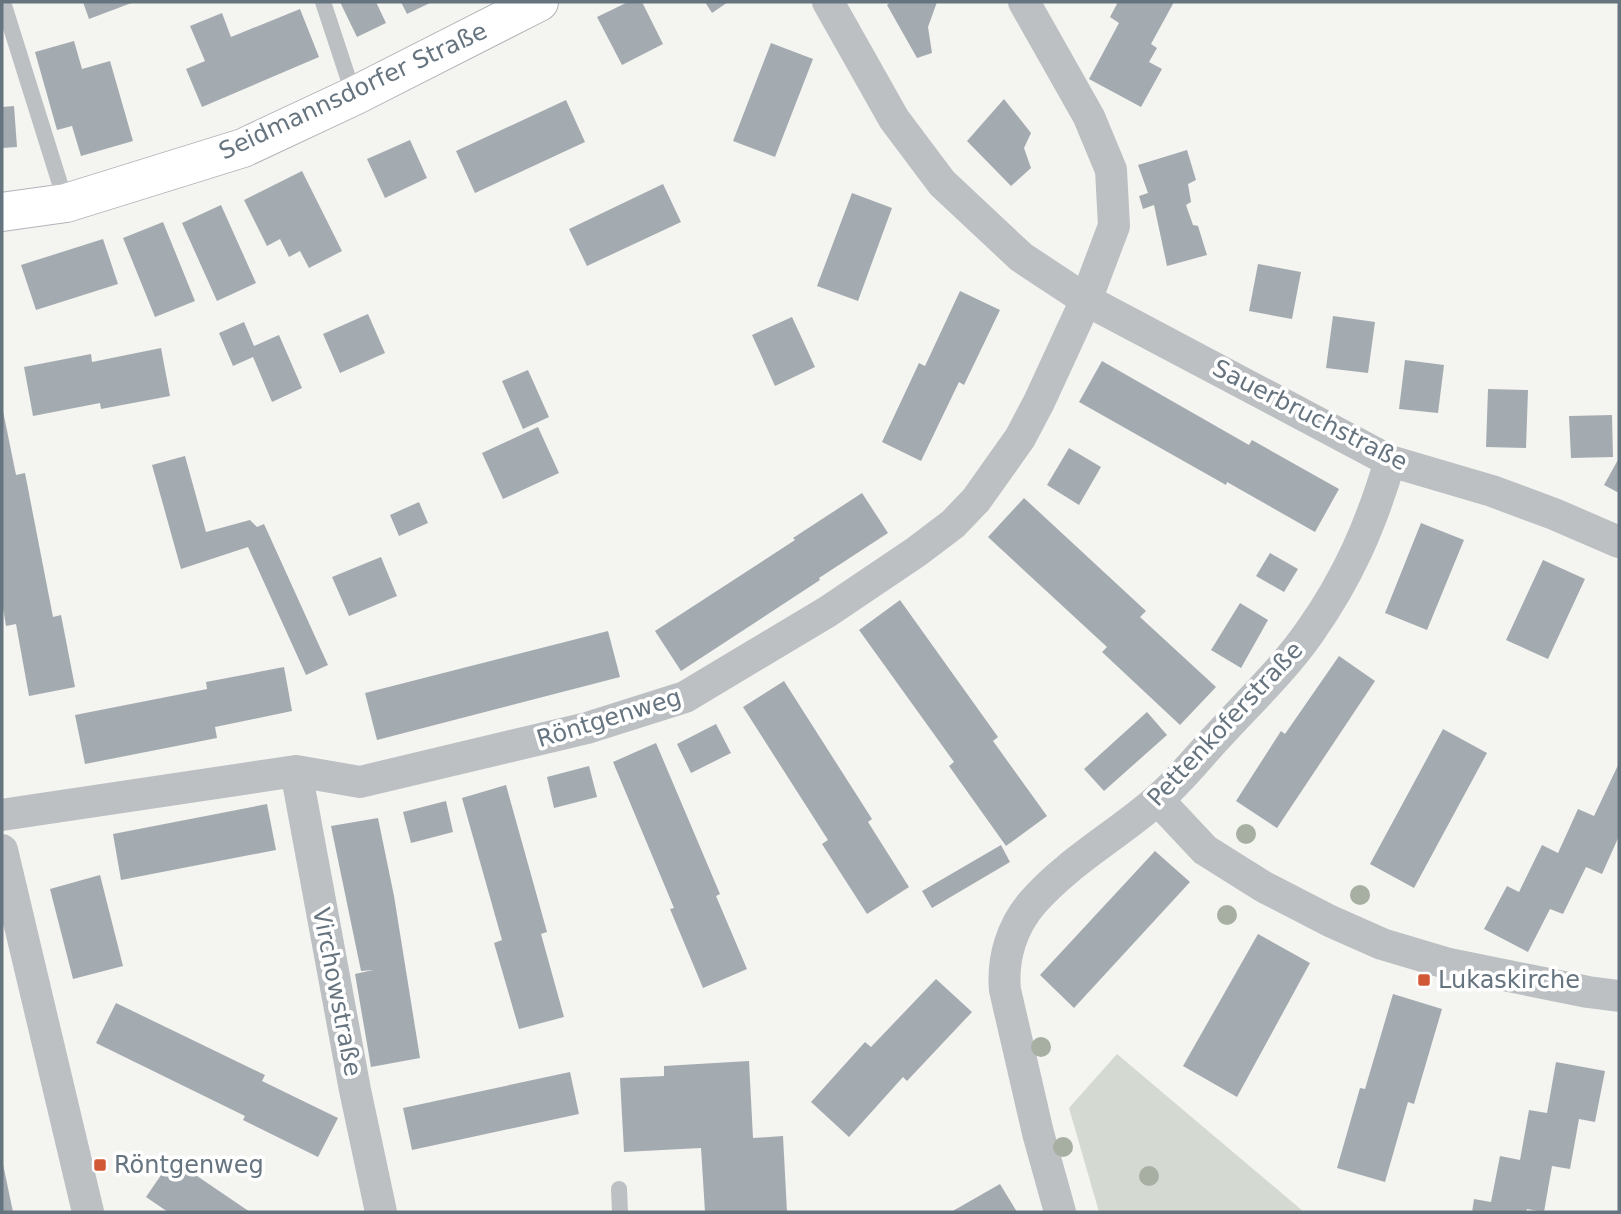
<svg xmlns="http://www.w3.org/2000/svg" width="1621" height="1214" viewBox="0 0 1621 1214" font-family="'DejaVu Sans',sans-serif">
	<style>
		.green { fill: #d4d9d1 }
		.building { fill: #a4abb0 }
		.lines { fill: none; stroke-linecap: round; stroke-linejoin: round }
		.secondary-casing { stroke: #b1b5b9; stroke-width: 40 }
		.lane { stroke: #bcc0c3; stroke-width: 16 }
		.street { stroke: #bcc0c3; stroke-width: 32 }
		.secondary { stroke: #fff; stroke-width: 38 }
		.tree { fill: #a7afa3 }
		.poi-dot { fill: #d15935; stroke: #fff; stroke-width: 2.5 }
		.labels { text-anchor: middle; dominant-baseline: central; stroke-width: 7; stroke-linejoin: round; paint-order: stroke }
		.street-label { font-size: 24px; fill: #66747f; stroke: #fff }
		.poi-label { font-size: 24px; fill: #66747f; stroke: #fff; text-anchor: start }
	</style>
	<rect width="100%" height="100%" fill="#f4f4f1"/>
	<!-- green -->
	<path class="green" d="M1117 1054 1304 1212H1099L1069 1108Z"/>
	<!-- building -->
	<path class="building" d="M83 2H134L89 19Z
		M340 2H376L386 23 357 37Z
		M401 2H432L407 14Z
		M628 2H642L663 44 622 65 597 17Z
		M705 2H728L712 13Z
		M890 2H937L928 27 932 53 917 58 887 5Z
		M1118 2H1174L1151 44 1157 48 1149 62 1162 69 1141 107 1089 79 1119 23 1110 17Z
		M300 9 319 57 202 107 186 69 205 61 190 26 222 13 231 37Z
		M74 41 82 69 110 61 133 141 81 156 72 126 57 130 35 52Z
		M771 43 813 59 775 157 733 141Z
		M1004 99 1031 133 1024 148 1031 168 1011 186 967 141Z
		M566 100 585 142 475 193 456 151Z
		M14 106 17 147 2 148V107Z
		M410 140 427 178 385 198 367 159Z
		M1187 150 1196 180 1188 184 1191 202 1186 205 1193 225 1198 226 1207 255 1167 266 1154 205 1143 209 1139 196 1148 193 1138 165Z
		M302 171 342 251 309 268 300 251 289 257 280 239 267 246 244 200Z
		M663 184 681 222 587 266 569 229Z
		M852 193 892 208 858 301 817 286Z
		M221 205 256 283 217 301 182 223Z
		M163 222 195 301 155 317 123 238Z
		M103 239 118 284 36 310 21 265Z
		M1258 264 1301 272 1292 319 1249 311Z
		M960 291 1000 310 964 385 959 382 921 461 882 442 919 363 925 366Z
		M368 314 385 353 340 373 323 334Z
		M1333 316 1375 322 1368 373 1326 368Z
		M792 317 815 367 775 386 752 335Z
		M244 322 254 346 279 335 302 388 272 402 253 357 233 366 219 333Z
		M161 348 170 396 101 409 100 403 33 416 24 367 91 354 92 362Z
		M1405 360 1444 365 1438 413 1399 409Z
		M1102 361 1249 445 1252 440 1339 489 1315 532 1227 482 1226 485 1079 402Z
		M528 370 549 417 523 429 502 381Z
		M1488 389 1528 390 1526 448 1486 447Z
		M2 406 16 475 25 473 53 617 61 615 75 687 29 696 16 624 6 626 2 602Z
		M1612 415 1613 457 1571 458 1569 416Z
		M538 427 559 473 503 499 482 453Z
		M1069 448 1101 467 1079 505 1047 485Z
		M185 456 206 532 250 520 257 527 264 524 328 665 306 675 248 547 181 569 152 465Z
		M1619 458V493L1604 485Z
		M862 493 888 533 819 578 820 580 681 671 655 631 795 540 793 538Z
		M1024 498 1146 611 1140 617 1216 687 1180 725 1102 652 1107 647 988 537Z
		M419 502 428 523 399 536 390 515Z
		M1421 523 1464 540 1427 630 1385 613Z
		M1270 553 1298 569 1284 592 1256 576Z
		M381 557 397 596 349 616 332 577Z
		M1543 560 1585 579 1548 659 1506 640Z
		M900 600 998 737 993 741 1047 816 1006 846 949 766 954 762 859 630Z
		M1240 603 1268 620 1241 668 1211 650Z
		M608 631 620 677 377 740 365 693Z
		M1339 656 1375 681 1277 828 1236 801 1281 731 1285 734Z
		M284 667 292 711 215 727 217 738 85 764 75 715 207 689 206 682Z
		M784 681 872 819 868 822 909 887 867 914 822 844 828 840 743 707Z
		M1147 712 1167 735 1104 791 1084 769Z
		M716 724 731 753 691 773 677 744Z
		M1443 729 1487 753 1414 888 1370 864Z
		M656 743 720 894 716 896 747 969 703 988 670 909 674 908 613 762Z
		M1619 763V836L1602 874 1586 867 1563 914 1550 909 1528 952 1484 929 1507 886 1519 892 1542 845 1558 853 1578 809 1594 816Z
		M589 766 597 797 554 808 547 777Z
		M506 785 547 932 541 934 564 1017 519 1029 494 943 502 940 462 798Z
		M446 801 453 832 411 843 403 812Z
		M267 804 276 850 121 880 113 834Z
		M378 818 394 896 420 1058 371 1067 355 974 373 970 361 971 331 826Z
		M1001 845 1010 862 932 908 922 891Z
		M1155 851 1190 882 1074 1008 1040 975Z
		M100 875 123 966 73 979 50 889Z
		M1258 934 1310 963 1237 1097 1183 1066Z
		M936 979 972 1012 907 1081 903 1077 849 1137 811 1102 865 1042 871 1047Z
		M1393 994 1442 1009 1414 1104 1408 1102 1385 1182 1337 1168 1360 1088 1365 1089Z
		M116 1003 265 1075 262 1081 338 1118 318 1157 243 1120 245 1116 96 1043Z
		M749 1061 753 1138 783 1136 787 1212H705L701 1148 624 1152 620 1078 664 1076V1066Z
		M1556 1062 1605 1071 1595 1122 1579 1119 1570 1169 1552 1166 1544 1212 1527 1209 1526 1212H1472L1474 1199 1491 1202 1500 1156 1520 1160 1529 1110 1547 1113Z
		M570 1072 579 1114 412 1150 403 1108Z
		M172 1159 250 1212H168L146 1197Z
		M2 1164H3L13 1212H2Z
		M1000 1184 1017 1212H951Z"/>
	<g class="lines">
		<!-- secondary casing -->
		<g class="secondary-casing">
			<path id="secondary" d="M2 212 66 203 243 148 354 96 539 2"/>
		</g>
		<!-- lane -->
		<path class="lane" d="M3 2 66 203
			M323 2 354 96
			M619 1189 620 1212"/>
		<!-- street -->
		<path class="street" d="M828 2 894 119 942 183 1021 257 1086 300 1390 461 1492 491 1554 514 1619 542
			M296 771 355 1090 381 1212
			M1158 800 1205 850 1264 887 1330 921 1382 944 1449 964 1588 992 1619 996
			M2 815 296 771 360 782 587 728 685 697 827 612 916 552 953 524 976 500 1020 438 1039 402 1086 300 1114 226 1111 170 1089 117 1024 2
			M2 850 88 1212
			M1060 1212 1038 1133 1005 990C1002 958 1012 926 1033 902 1068 862 1117 835 1156 801 1179 782 1198 757 1218 736 1249 702 1283 670 1309 633 1348 578 1371 525 1390 461"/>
		<!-- secondary -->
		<use href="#secondary" class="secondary"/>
	</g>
	<!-- trees -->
	<g class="tree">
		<circle cx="1246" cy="834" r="10"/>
		<circle cx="1360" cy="895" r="10"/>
		<circle cx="1227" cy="915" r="10"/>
		<circle cx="1041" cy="1047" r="10"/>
		<circle cx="1063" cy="1147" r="10"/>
		<circle cx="1149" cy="1176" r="10"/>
	</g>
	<!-- markers -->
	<g class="poi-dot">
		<rect x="1417" y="973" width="14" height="14" rx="3.5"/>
		<rect x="93" y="1158" width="14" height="14" rx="3.5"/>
	</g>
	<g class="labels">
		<!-- street labels -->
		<g class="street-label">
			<text transform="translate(353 91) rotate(-25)">Seidmannsdorfer Straße</text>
			<text transform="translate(1310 415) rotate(27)">Sauerbruchstraße</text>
			<text transform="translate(609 718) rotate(-17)">Röntgenweg</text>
			<text transform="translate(1225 724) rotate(-47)">Pettenkoferstraße</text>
			<text transform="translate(337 992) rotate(79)">Virchowstraße</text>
		</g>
		<!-- poi labels -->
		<g class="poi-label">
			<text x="1438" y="980">Lukaskirche</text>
			<text x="114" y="1165">Röntgenweg</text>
		</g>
	</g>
	<!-- border -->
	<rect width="1621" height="1214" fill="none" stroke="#66747f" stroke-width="7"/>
</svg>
